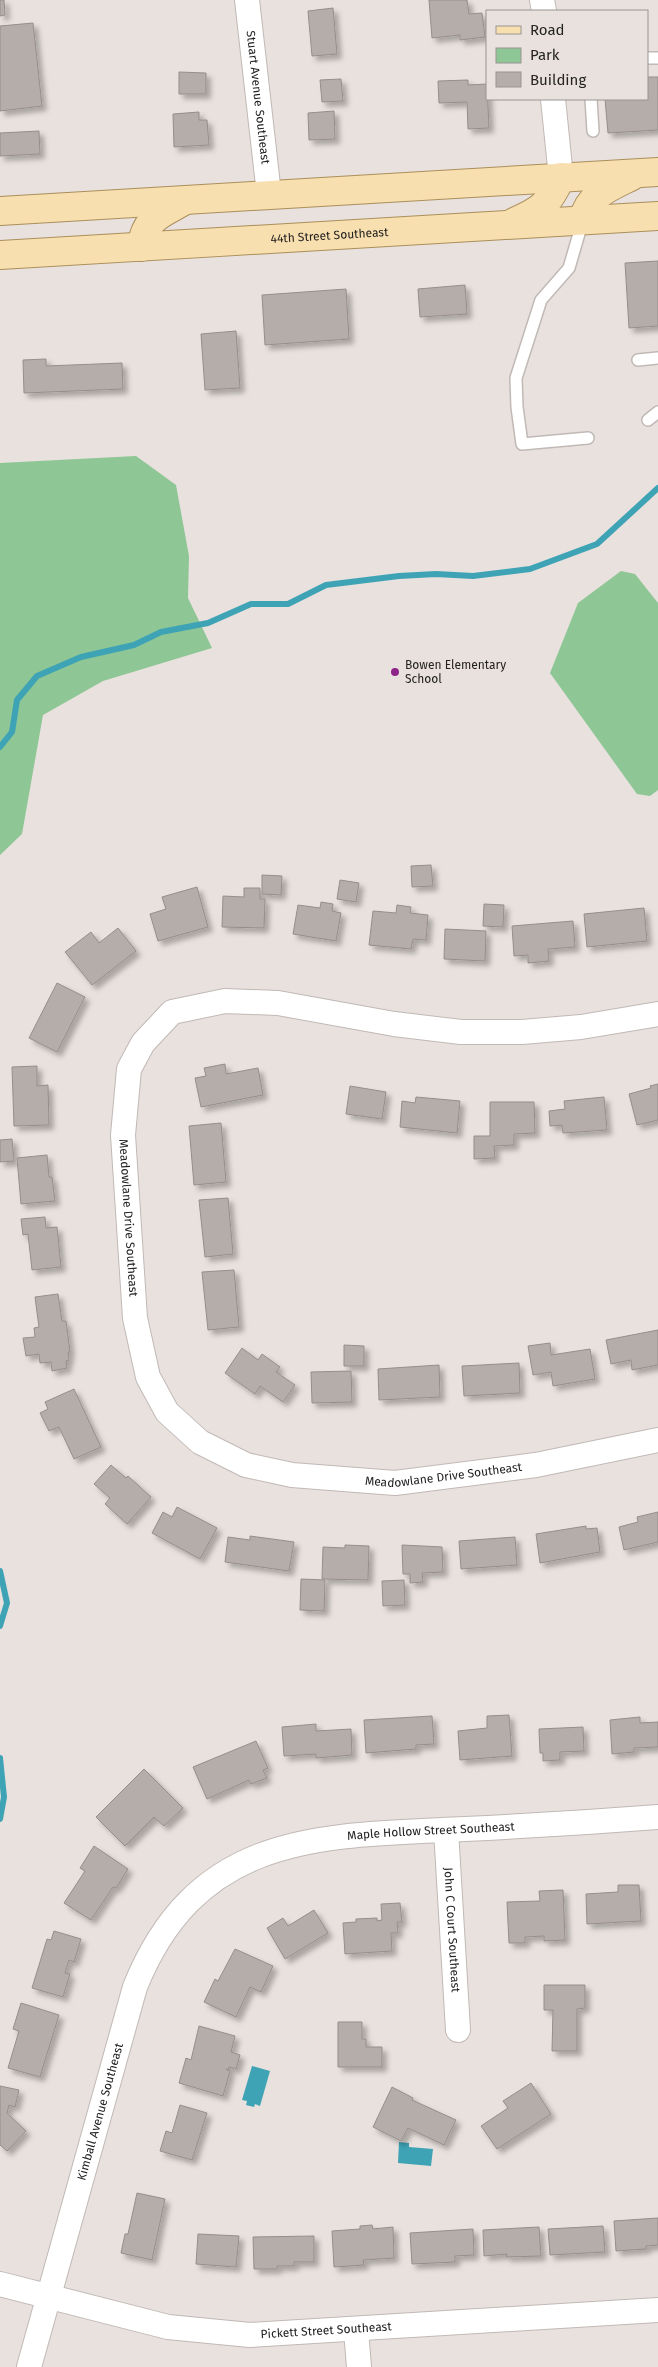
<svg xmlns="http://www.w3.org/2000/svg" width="658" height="2367" viewBox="0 0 658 2367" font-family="'Fira Sans',sans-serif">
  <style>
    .green { fill: #8ec695 }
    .water { fill: #3ea3b5 }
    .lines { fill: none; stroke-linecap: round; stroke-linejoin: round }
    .stream { stroke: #3ea3b5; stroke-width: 6 }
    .building { fill: #b4adaa; stroke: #958e8b; filter: url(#shadow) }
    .lane-casing { stroke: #c0b9b6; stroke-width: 14 }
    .street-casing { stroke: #c0b9b6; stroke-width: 26 }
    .primary-casing { stroke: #ab8f5b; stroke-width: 30 }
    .lane { stroke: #fff; stroke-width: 11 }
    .street { stroke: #fff; stroke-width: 24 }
    .primary { stroke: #f8dfaf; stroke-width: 28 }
    .poi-dot { fill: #8f2488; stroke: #e8e1dd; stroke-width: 2 }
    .labels { text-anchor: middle; stroke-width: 4; stroke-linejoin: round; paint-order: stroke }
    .street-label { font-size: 12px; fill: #242221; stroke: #e8e1dd }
    .poi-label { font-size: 12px; fill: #242221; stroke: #e8e1dd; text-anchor: start }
  </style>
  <defs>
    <filter id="shadow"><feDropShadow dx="4.5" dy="4.5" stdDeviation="2.5" flood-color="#0004"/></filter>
  </defs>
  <rect width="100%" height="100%" fill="#e8e1dd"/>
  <path class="green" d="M136 456 176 485 189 556 188 598 212 648 103 681 43 715 22 834 0 855V463Z
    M621 571 635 574 658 603V790L650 796 637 794 550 673 578 603Z"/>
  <path class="water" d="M252 2066 270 2071 260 2106 255 2104 254 2107 246 2105 247 2101 242 2100Z
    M399 2142 409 2143V2147L433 2149 431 2166 398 2163Z"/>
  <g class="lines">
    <path class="stream" d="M0 747 12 732 17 700 37 676 81 657 134 645 161 632 208 623 251 604H288L326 585 399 576 436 574 473 576 530 569 597 544 658 488
      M0 1571 7 1603 0 1626
      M0 1758 4 1797 0 1819"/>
  </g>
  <path class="building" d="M0 0H4L5 15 0 16Z
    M429 0H467L469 14 482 13 485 37 460 40V35L432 38Z
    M333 8 337 54 312 56 308 11Z
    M33 23 42 106 0 111V26Z
    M179 72 206 73V94H179Z
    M647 77H658V130L608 133 605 99H647Z
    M341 79 343 101 322 102 320 80Z
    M468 80V85L487 84 489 128 468 129 467 102 439 103 438 81Z
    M334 111 335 139 309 140 308 113Z
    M199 112V120H207L209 145 174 147 173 114Z
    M39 131 40 154 0 156V133Z
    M658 261V326L629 328 625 263Z
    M465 285 467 314 420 317 418 289Z
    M346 289 349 339 265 345 262 295Z
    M236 331 240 388 205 390 201 334Z
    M46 359V366L122 363 123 389 24 393 23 360Z
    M431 865 433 886 412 887 411 866Z
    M262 875 282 876 281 895 262 894Z
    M340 880 359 883 356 902 337 899Z
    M197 887 208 927 158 941 150 914 166 909 162 897Z
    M244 888H260V899H265L264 928 222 927 223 896 244 897Z
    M321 902 333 904 332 911 341 913 336 941 293 934 298 905 320 908Z
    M484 904 504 905 503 927 483 926Z
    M397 905 411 907 410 913 428 915 426 940 413 939 411 949 369 945 373 911 396 913Z
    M644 908 647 941 587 947 584 914Z
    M573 921 575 947 548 949 549 961 528 963V955L514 956 512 926Z
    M118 928 136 951 92 985 65 952 91 932 99 943Z
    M445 929 486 931 485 961 444 959Z
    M57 983 85 997 57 1052 29 1038Z
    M225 1064 226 1074 258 1068 263 1095 201 1107 195 1078 206 1076 204 1068Z
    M37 1066V1086L48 1085 49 1125 14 1126 12 1067Z
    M658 1084V1120L637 1125 629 1094 651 1088 650 1086Z
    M350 1086 386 1092 382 1119 346 1114Z
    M416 1097 460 1101 457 1133 400 1127 402 1101 415 1103Z
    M604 1097 607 1130 563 1133 562 1125 550 1126 549 1111 565 1109 564 1101Z
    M490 1102H534L535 1133 514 1134V1145L494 1146 495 1158 474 1159V1136H490Z
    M221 1123 226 1182 194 1185 189 1126Z
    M12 1139 14 1161 0 1162V1140Z
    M47 1155 49 1177H52L55 1201 21 1204 17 1158Z
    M228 1198 233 1254 205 1257 199 1200Z
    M45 1217 46 1228 57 1227 61 1267 32 1270 28 1234 23 1235 21 1219Z
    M234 1270 239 1327 208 1330 202 1272Z
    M58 1294 62 1321H66L70 1352H68L69 1360 66 1361 67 1368 52 1371 51 1362 40 1363 39 1354 26 1356 23 1338 35 1337 34 1328 39 1327 35 1297Z
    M658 1330V1365L632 1370 631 1360 611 1364 606 1340Z
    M550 1343 551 1355 590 1349 595 1379 553 1386 551 1372 533 1375 528 1346Z
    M344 1345 364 1346V1366H344Z
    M242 1348 258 1360 262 1354 280 1367 276 1372 295 1385 283 1402 260 1386 255 1394 225 1373Z
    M519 1363 520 1393 464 1396 462 1366Z
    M439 1365 440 1397 379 1400 378 1369Z
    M351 1371 352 1402 312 1403 311 1372Z
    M74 1389 101 1447 74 1459 59 1427 49 1431 40 1413 48 1409 45 1402Z
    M111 1465 126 1478 128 1476 151 1497 127 1524 105 1504 110 1498 94 1484Z
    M177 1507 217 1528 200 1559 152 1533 163 1512 172 1517Z
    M658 1512V1542L624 1550 619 1527 638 1522 637 1517Z
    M586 1526V1529L597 1528 600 1552 540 1563 536 1534Z
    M250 1536 294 1542 289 1571 225 1562 228 1537 250 1540Z
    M515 1537 517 1565 461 1569 459 1541Z
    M345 1545 369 1546 368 1580 322 1579 323 1547 345 1548Z
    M402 1545 442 1547 443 1572 422 1573 423 1582 410 1583V1574H403Z
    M301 1579 325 1580 324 1611 300 1610Z
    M404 1580 405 1605 383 1606 382 1581Z
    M509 1715 512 1756 460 1760 458 1731 487 1728V1716Z
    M432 1716 434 1744 416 1745V1749L366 1753 364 1720Z
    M640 1717V1723L658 1722V1747L634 1748V1752L612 1754 610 1720Z
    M316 1724V1731L351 1729 352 1755 316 1758V1754L284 1756 282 1727Z
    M583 1727 584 1751 560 1752V1760L543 1761V1753H540L539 1729Z
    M256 1741 268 1768 263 1770 267 1778 251 1784 249 1780 207 1799 193 1767Z
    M144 1769 183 1808 164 1826 154 1817 125 1846 96 1817Z
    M94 1846 128 1869 116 1888 113 1887 91 1920 64 1903 85 1871 80 1868Z
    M618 1885H639L641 1921 587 1924 586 1894 618 1892Z
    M563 1890 565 1940 544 1941V1936L525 1937V1943H509L507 1902 540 1901 539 1891Z
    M400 1903 402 1922H397L398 1933H391L392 1951 345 1954 343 1923 356 1922V1919L377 1918V1921L382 1920 381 1904Z
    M314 1910 328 1933 285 1959 267 1928 283 1918 288 1926Z
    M54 1931 81 1939 74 1962 69 1960 65 1973 70 1974 63 1997 32 1988 47 1939 51 1940Z
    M235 1949 273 1966 261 1992 250 1987 236 2017 204 2002 215 1979 218 1981Z
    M544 1985H585V2008L577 2009V2051H552L553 2010H544Z
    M21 2003 59 2015 40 2077 8 2068 19 2031 13 2029Z
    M338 2022H362V2039H366V2047H382V2067H338Z
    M199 2026 235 2036 231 2052 240 2055 236 2069 229 2067 228 2070 226 2069 230 2071 223 2096 179 2083 186 2058 191 2060Z
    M531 2083 551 2114 497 2149 481 2126 508 2108 503 2101Z
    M0 2086 19 2090 15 2107 9 2105 7 2113 26 2131 7 2151 0 2145Z
    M392 2087 413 2098 412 2100 456 2120 444 2145 408 2128 401 2141 373 2127Z
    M180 2105 207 2113 192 2160 160 2151 166 2131 172 2133Z
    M137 2193 165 2199 152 2260 121 2253 125 2234H128Z
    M658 2218V2245L646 2246V2249L616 2251 614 2221Z
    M372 2225 373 2229 393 2227 394 2258 363 2260 364 2265 334 2267 332 2231 360 2229V2226Z
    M603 2226 605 2252 550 2255 548 2229Z
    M539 2227 541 2256 506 2257 507 2254 484 2256 483 2230Z
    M473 2229 474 2255 455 2256V2262L412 2264 410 2233Z
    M198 2234 239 2236 236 2267 196 2264Z
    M314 2236V2262H294V2266H277V2269H254L253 2237Z"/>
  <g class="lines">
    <defs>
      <path id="lane" d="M647 58H658
        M591 99 593 131
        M583 220 569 268 541 300 516 378 517 407 522 444 588 438
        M638 360 658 358
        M648 420 658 412"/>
      <g id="street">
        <path id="s1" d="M247 0 269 194"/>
        <path d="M542 0 544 11"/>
        <path d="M553 99 561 177"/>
        <path id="s2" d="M658 1014 581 1027 522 1032H461L394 1024 278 1003 225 1001 172 1012 143 1043 129 1069 123 1135 135 1318 148 1377 167 1412 200 1442 246 1465 292 1475 395 1483 536 1465 658 1440"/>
        <path id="s3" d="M446 1830 458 2030"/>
        <path id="s4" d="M0 2284 168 2327 250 2335 658 2310"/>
        <path d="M356 2330 359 2367"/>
        <path id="s5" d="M29 2367 135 1987C198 1831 321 1836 465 1829 529 1826 594 1822 658 1817"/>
      </g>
      <g id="primary">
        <path d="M0 211 658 172"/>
        <path d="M583 220C589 194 610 187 632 176"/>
        <path d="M514 222C542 210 548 205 561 177"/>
        <path d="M141 247C146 217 160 215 184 201"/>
        <path id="s6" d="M0 255 658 216"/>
      </g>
    </defs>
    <use href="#lane" class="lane-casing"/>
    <use href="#street" class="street-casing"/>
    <use href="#primary" class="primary-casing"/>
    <use href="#lane" class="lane"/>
    <use href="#street" class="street"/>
    <use href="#primary" class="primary"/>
  </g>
  <circle class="poi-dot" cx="395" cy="672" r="5"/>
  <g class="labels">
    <g class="street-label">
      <text dy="4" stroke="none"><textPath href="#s1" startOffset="98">Stuart Avenue Southeast</textPath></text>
      <text dy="4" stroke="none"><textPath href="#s6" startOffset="330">44th Street Southeast</textPath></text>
      <text dy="4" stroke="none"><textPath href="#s2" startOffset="712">Meadowlane Drive Southeast</textPath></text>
      <text dy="4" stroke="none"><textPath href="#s2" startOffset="1208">Meadowlane Drive Southeast</textPath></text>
      <text dy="4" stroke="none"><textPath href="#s5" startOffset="755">Maple Hollow Street Southeast</textPath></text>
      <text dy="4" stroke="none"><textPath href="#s3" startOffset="100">John C Court Southeast</textPath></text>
      <text dy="4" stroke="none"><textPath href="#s5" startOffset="265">Kimball Avenue Southeast</textPath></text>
      <text dy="4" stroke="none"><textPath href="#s4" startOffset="332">Pickett Street Southeast</textPath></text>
    </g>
    <g class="poi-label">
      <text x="405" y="669">Bowen Elementary<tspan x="405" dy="14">School</tspan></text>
    </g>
  </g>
  <rect x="486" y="10" width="162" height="90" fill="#e8e1dd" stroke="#9a9592"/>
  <rect x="496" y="26" width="25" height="8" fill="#f8dfaf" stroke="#9a9592"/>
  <text x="530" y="35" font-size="15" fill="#242221">Road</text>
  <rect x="496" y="48" width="25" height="15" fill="#8ec695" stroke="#9a9592"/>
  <text x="530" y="60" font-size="15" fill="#242221">Park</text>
  <rect x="496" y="72" width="25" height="15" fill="#b4adaa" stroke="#9a9592"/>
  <text x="530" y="85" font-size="15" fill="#242221">Building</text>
</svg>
